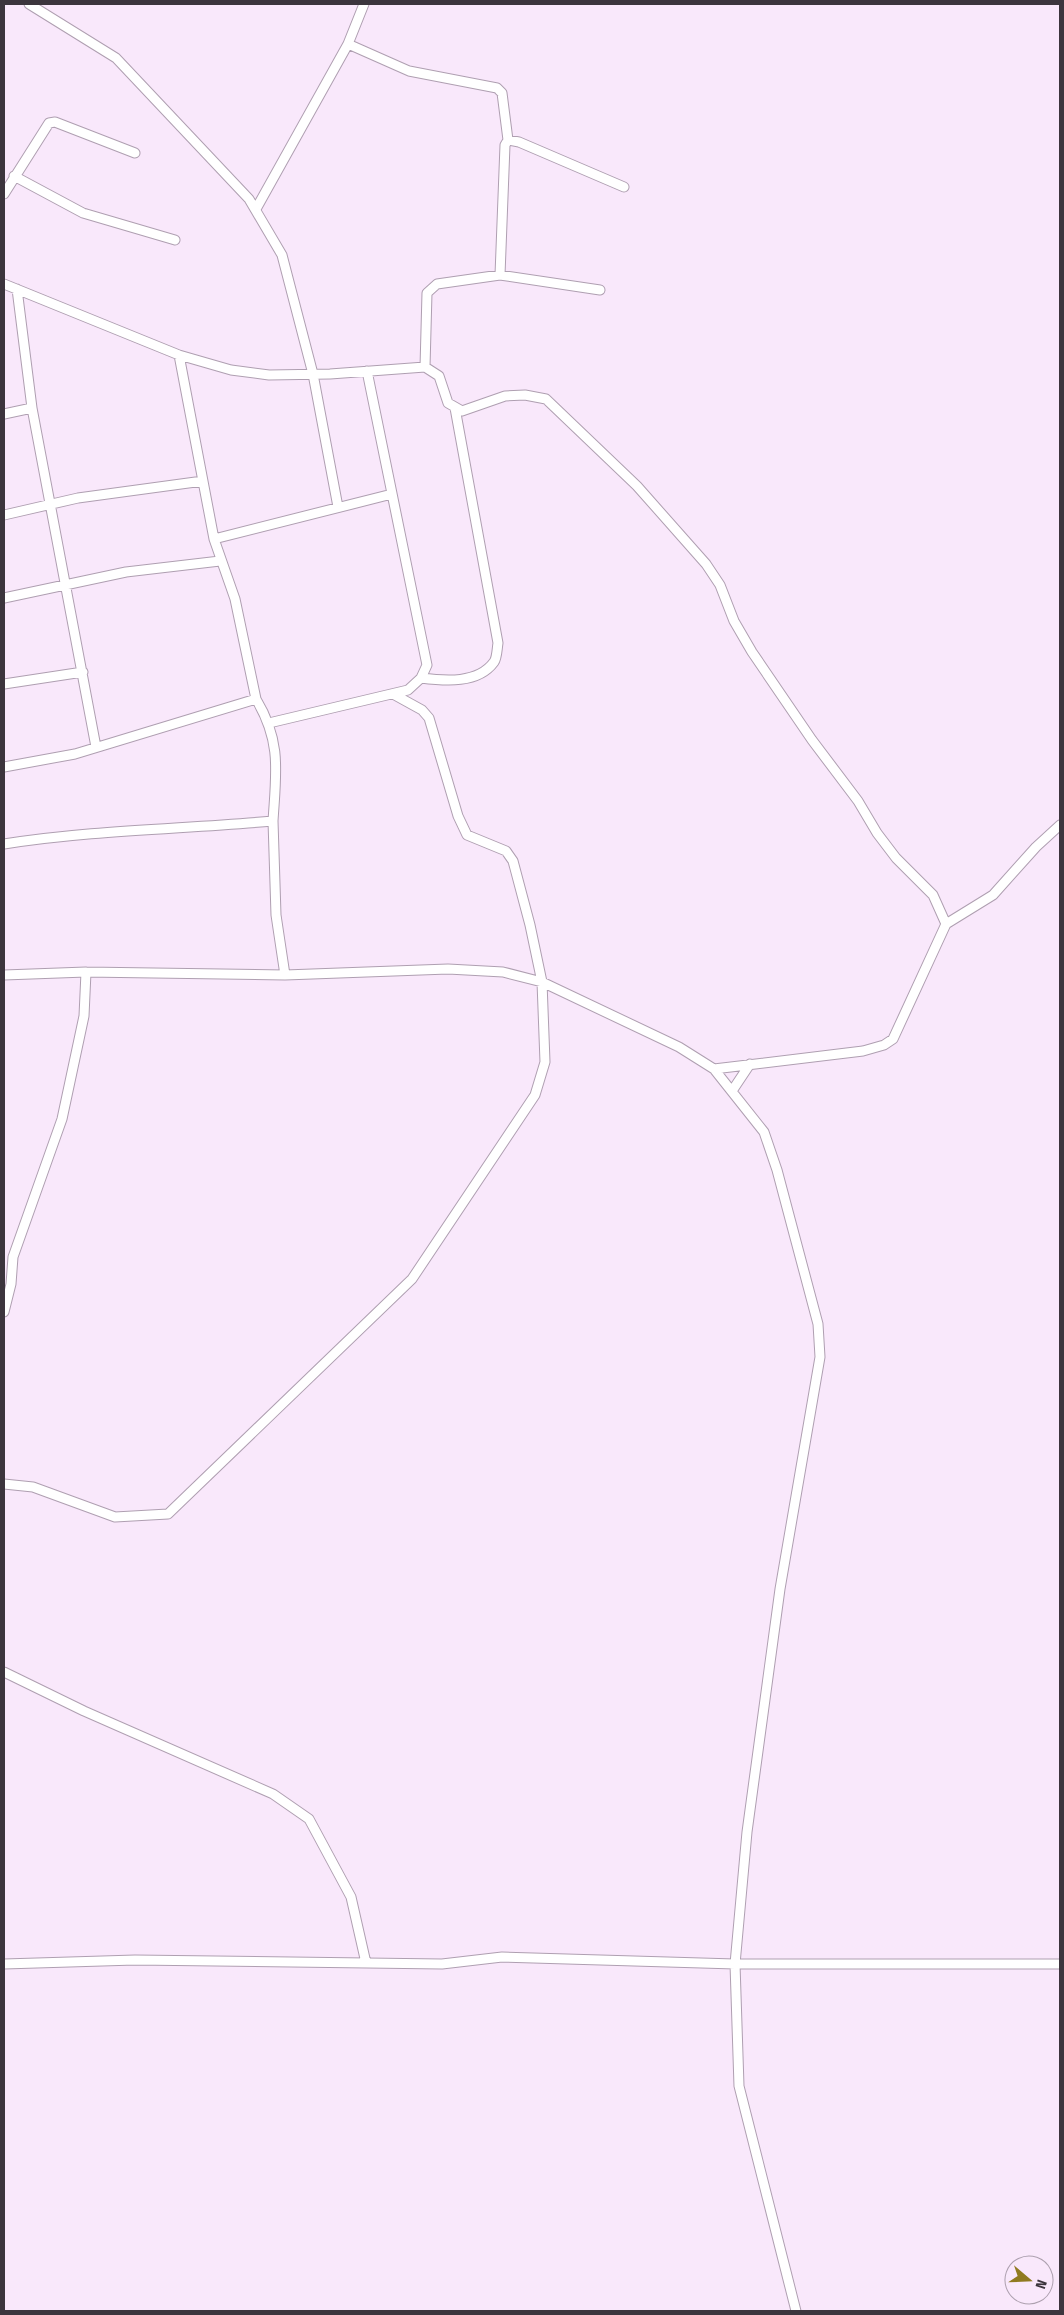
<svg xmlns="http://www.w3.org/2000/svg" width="1064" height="2315" viewBox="0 0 1064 2315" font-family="'Fira Sans Condensed',sans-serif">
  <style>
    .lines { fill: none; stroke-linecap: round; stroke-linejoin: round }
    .street-casing { stroke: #af9fb1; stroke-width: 11 }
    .street { stroke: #fff; stroke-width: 9 }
  </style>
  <rect width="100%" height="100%" fill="#f9e8fb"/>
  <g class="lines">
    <defs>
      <path id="street" d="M29 4 116 58 249 199 282 255 313 374 338 507
        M348 44 409 71 497 88 502 93 508 140
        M14 176 83 213 175 240
        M4 194 49 123 55 122 135 153
        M256 209 348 44 364 4
        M500 275 505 145 508 140 519 142 624 187
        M4 284 179 355 231 370 269 375 330 374 425 367 439 376 448 403 462 411 505 396 525 395 546 399 637 486 706 564 720 585 734 621 752 652 812 740 858 801 877 833 896 858 933 895 946 924
        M17 289 32 408 96 747
        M179 355 214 539 235 599 256 699
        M425 367 427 293 437 284 500 275 600 290
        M4 414 32 408
        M4 515 78 498 203 481
        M214 539 392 494
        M4 598 126 572 220 561
        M421 678C445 681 478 684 494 662 497 658 497 649 498 643L455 408
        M4 684 83 672
        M269 723 408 690 421 678 427 665 367 371
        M4 767 75 754 256 699C282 742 276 773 273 821
        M4 844C93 830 183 829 273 821L276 915 285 975
        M4 975 86 972 285 975 448 969 503 972 542 982 679 1047 714 1069 863 1051 884 1045 893 1039 946 924 993 895 1036 847 1060 825
        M714 1069 764 1132 777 1170 818 1324 820 1357 780 1589 747 1832 735 1964 739 2086 796 2311
        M732 1091 750 1064
        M4 1312 11 1284 13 1257 62 1119 84 1016 86 972
        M4 1484 33 1487 115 1517 168 1514 412 1279 535 1095 545 1062 542 982 530 925 513 861 506 851 467 835 458 816 429 718 422 710 393 694
        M4 1672 84 1711 273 1794 309 1819 351 1897 366 1963
        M4 1964 135 1960 442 1964 502 1957 735 1964H1060"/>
    </defs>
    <use href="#street" class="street-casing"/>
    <use href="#street" class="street"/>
  </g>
  <rect width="1064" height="2315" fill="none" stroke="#3c353d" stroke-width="10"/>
  <g transform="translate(1029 2280) rotate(109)"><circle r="24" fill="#f9e8fb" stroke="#ada0af"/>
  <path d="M0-4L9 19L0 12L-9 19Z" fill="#907a20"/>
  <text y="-8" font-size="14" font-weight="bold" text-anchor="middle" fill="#3c353d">N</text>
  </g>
</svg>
